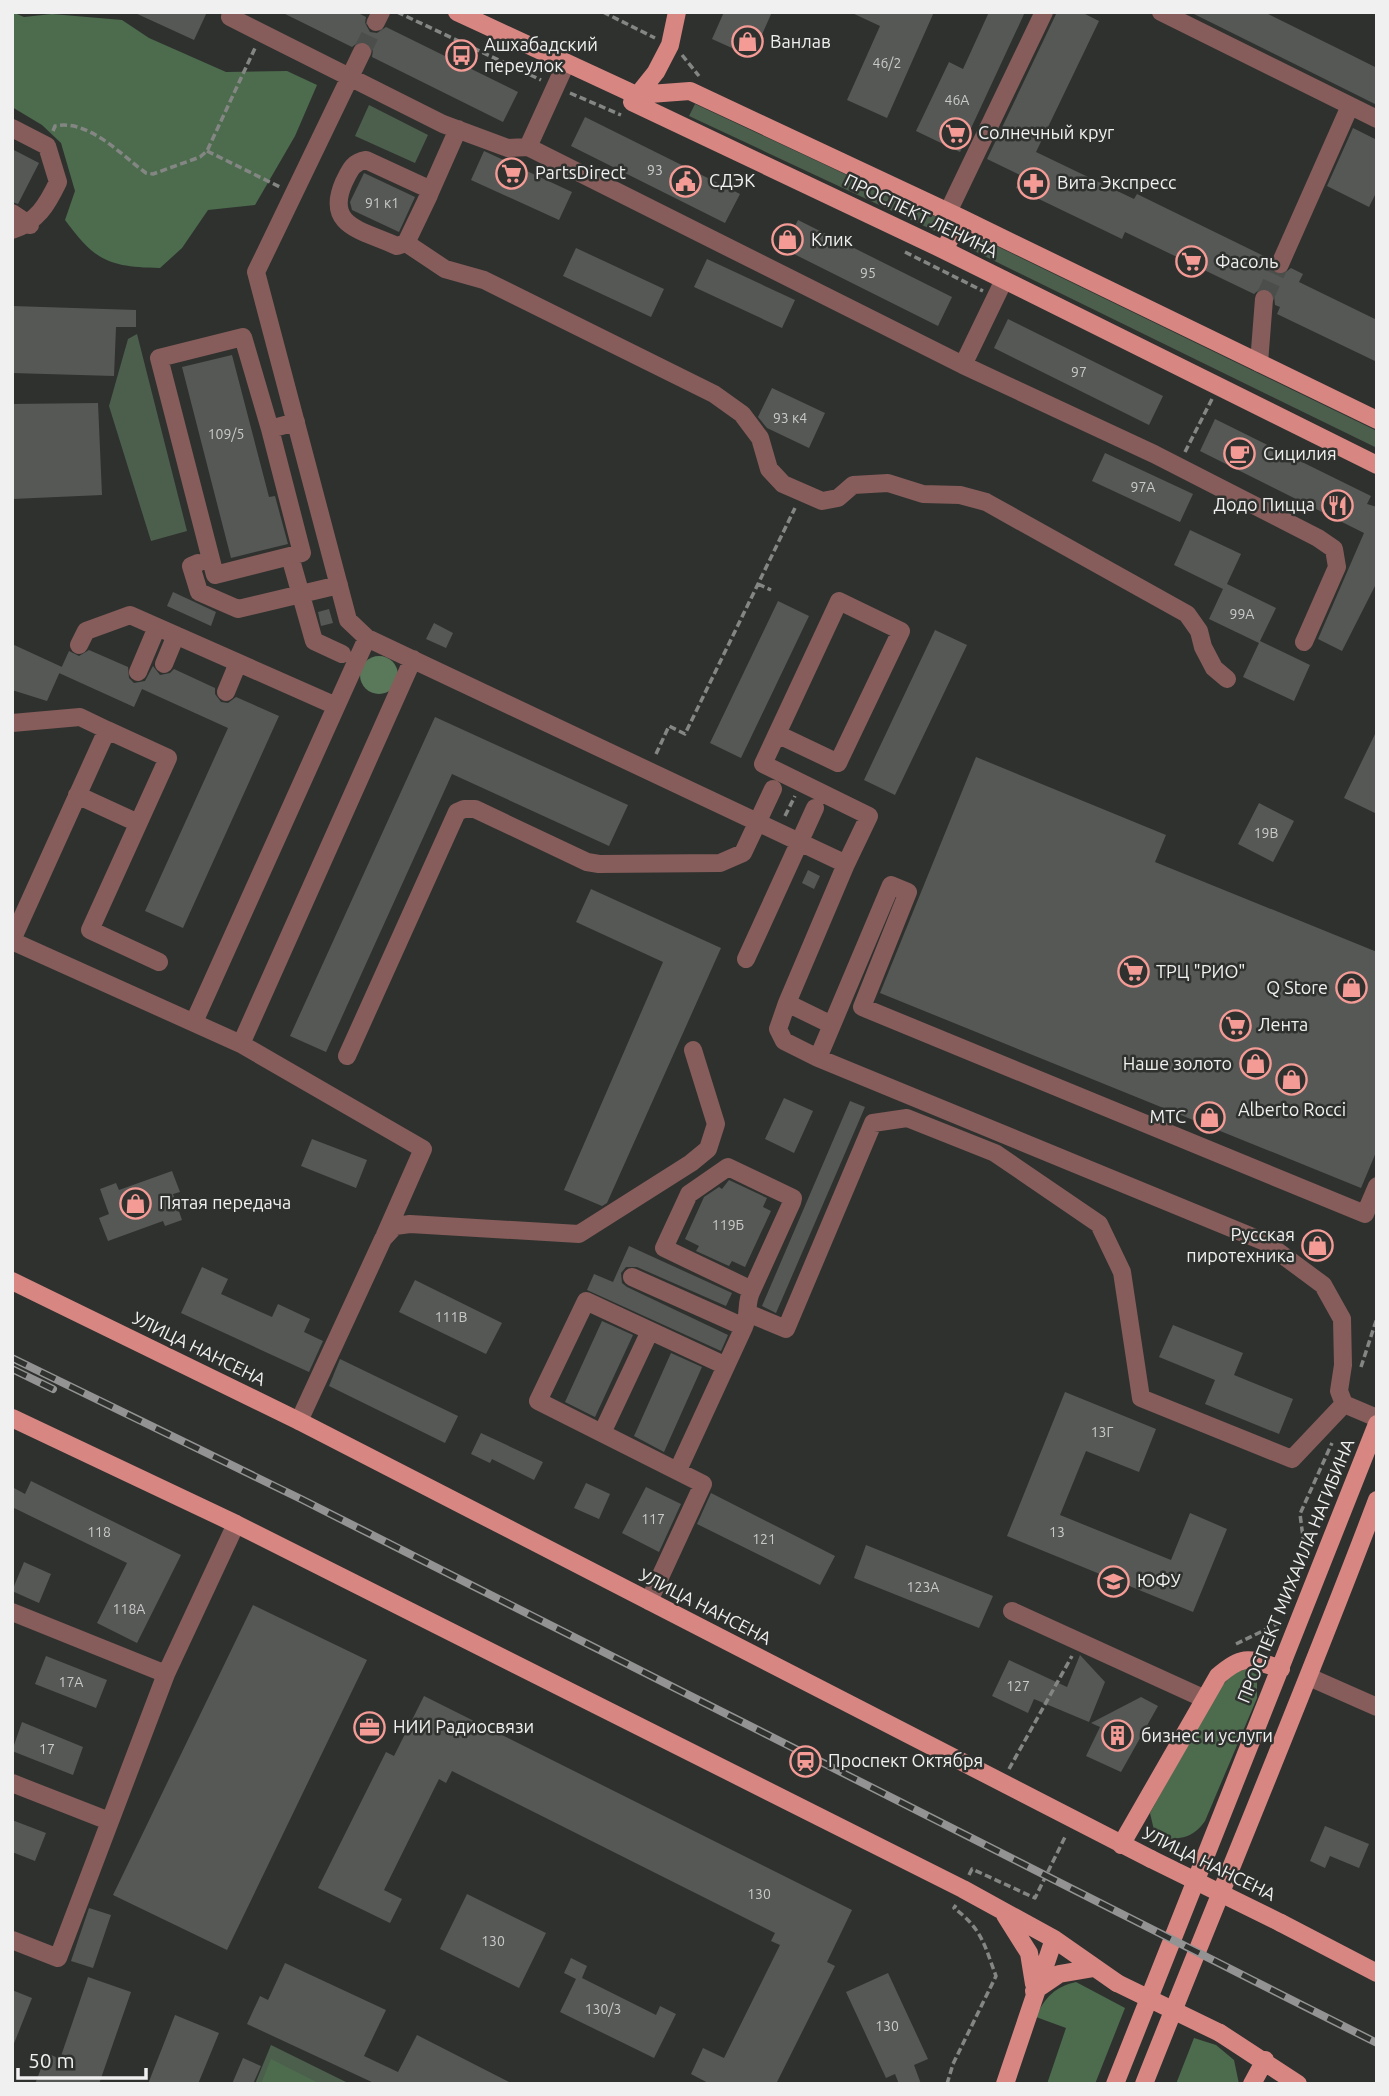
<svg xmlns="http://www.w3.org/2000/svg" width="1389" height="2096" viewBox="0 0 1389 2096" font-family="Ubuntu,sans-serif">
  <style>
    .green { fill: #4c5f4c }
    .forest { fill: #4c6c4d }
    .water { fill: #5a795a }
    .building { fill: #565856 }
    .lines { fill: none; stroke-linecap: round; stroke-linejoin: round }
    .minor-tunnel { stroke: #4c4e4c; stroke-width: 18; stroke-dasharray: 18 9; stroke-linecap: butt }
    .path { stroke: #848684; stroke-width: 3.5; stroke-dasharray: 7 3.5; stroke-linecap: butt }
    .minor { stroke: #865d5a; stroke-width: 18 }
    .major { stroke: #d88682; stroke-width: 18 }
    .rail-casing { stroke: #929392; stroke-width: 8 }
    .rail { stroke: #2f312f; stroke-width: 5; stroke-dasharray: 16; stroke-linecap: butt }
    .major-bridge { stroke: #d88682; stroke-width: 18 }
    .labels { text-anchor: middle; stroke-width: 5; stroke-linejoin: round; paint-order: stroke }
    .number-label { font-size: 14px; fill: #c9cac9 }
    .poi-label { font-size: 18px; fill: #eff0ef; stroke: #2f312f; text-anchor: start }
    .street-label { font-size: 18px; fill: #eff0ef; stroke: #2f312f }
  </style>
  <rect width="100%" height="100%" fill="#2f312f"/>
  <path class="green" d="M695 104 943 220 937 232 689 116Z
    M369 105 428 135 415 163 355 136Z
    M976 236 1377 431V448L970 249Z
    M137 334 187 531 151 541 109 406 128 339Z
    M271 2045 350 2084H255Z"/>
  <path class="forest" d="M12 12 24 17 52 14 122 20 149 38 226 72 287 71 317 85 295 136 255 205 208 210 182 248 160 268C109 267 95 261 65 220L75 191 61 143 42 125 12 107Z
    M1246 1669 1257 1675V1698L1205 1821C1193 1838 1181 1839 1161 1839L1154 1830 1150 1813 1218 1690 1234 1673Z
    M1076 1982 1125 2008 1095 2084H1047L1066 2028 1036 2017C1045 1997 1055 1987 1076 1982Z
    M1194 2038 1216 2045 1234 2060 1239 2084H1176Z
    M271 2059 320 2084H261Z"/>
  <path class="water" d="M360 675a19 19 0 1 1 38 0a19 19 0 1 1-38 0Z"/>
  <path class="building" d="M133 12H207L194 40Z
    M281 12H356L366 17 365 23 370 32 377 33 386 27 518 92 503 122 372 57 373 50 368 42 360 41 352 47Z
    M724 12H772L752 57 712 39Z
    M850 12H934L887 118 847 100 880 26Z
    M989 12H1025L960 152 916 131 949 62 963 69Z
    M1057 12H1081L1099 21 1036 152 1134 199 1137 194 1270 259 1269 266 1275 274 1282 275 1291 268 1303 274 1299 282 1377 320V362L1277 314 1280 307 1275 305 1274 295 1270 289H1260L1254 294 1125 232 1122 239 1016 188 1022 176 987 159Z
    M1190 12H1264L1341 50 1377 68V105Z
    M585 117 740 194 725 223 571 146Z
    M1353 128 1377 140V191L1369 207 1327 186Z
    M12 149 39 163 18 204 12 202Z
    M484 151 572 192 559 220 471 180Z
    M364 173 415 197 399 232 352 210 350 202Z
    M798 220 952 297 938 326 784 249Z
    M576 248 664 289 651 317 563 276Z
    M707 259 795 300 782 328 694 287Z
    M12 306 136 310V327H116L114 376 12 373Z
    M1008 319 1163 396 1149 425 994 348Z
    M232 355 269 497 275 496 288 544 231 558 182 367Z
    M772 388 825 413 809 448 767 428 758 417Z
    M98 403 102 495 12 499V404Z
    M1215 419 1371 496 1367 504 1377 507V582L1342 651 1318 639 1364 533 1200 451Z
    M1105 453 1193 494 1180 522 1092 481Z
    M1190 530 1241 554 1227 584 1276 608 1260 641 1310 665 1294 701 1243 677 1259 643 1209 619 1223 589 1174 565Z
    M173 592 216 612 211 626 167 606Z
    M778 601 809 616 741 758 710 743Z
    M329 609 333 623 321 626 318 612Z
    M434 623 453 633 446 648 426 639Z
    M935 630 967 645 895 795 864 780Z
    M12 644 62 667 47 701 12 690Z
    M89 650 128 667 129 678 134 683 145 681 153 666 160 675 170 673 174 669 215 688V694L221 702 228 703 236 697 279 716 183 928 145 911 228 728 142 689 134 707 59 673 69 651 79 656Z
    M435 717 628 805 609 846 452 774 326 1052 290 1036Z
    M1377 730V814L1344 798Z
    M976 757 1166 835 1155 862 1377 952V1150L1361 1188 880 993Z
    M1259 803 1294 821 1273 862 1238 844Z
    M808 870 820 876 814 889 802 883Z
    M591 889 721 948 607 1203 602 1206 564 1190 663 962 576 922Z
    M784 1098 813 1111 794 1153 765 1139Z
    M850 1101 865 1107 776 1313 762 1306Z
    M312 1139 367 1160 356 1188 301 1166Z
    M172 1171 180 1192 173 1194 182 1220 165 1226 163 1221 108 1241 99 1218 109 1214 100 1189 116 1183 119 1190Z
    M729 1180 767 1198 763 1207 771 1211 745 1267 732 1261 729 1266 696 1251 699 1246 685 1239 704 1197 719 1187 722 1189Z
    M1312 1235 1329 1242 1323 1256 1307 1248Z
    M629 1246 732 1293 726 1306 637 1267H626L621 1273 622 1283 627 1287 728 1335 721 1351 587 1290 594 1274 613 1282Z
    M202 1267 228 1279 221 1294 272 1317 278 1304 310 1319 304 1332 323 1341 309 1372 181 1313Z
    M415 1280 502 1323 486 1354 399 1312Z
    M602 1321 633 1335 595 1417 565 1402Z
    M1173 1325 1243 1353 1234 1375 1293 1399 1279 1434 1205 1404 1215 1380 1159 1357Z
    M671 1353 702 1367 664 1452 634 1436Z
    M340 1359 458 1416 445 1443 329 1386Z
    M1065 1392 1156 1429 1139 1472 1086 1451 1060 1515 1171 1560 1190 1513 1227 1529 1193 1612 1007 1536Z
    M481 1433 543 1462 534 1480 492 1459 490 1463 471 1454Z
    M31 1481 181 1555 137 1643 97 1623 127 1563 12 1507V1487L25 1494Z
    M586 1483 610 1494 599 1519 574 1508Z
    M646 1487 681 1504 659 1552 622 1533Z
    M711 1493 835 1556 820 1585 697 1524Z
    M866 1545 993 1596 979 1628 854 1578Z
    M24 1562 51 1574 39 1603 12 1591Z
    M253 1605 367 1660 227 1950 113 1895Z
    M1080 1655 1105 1682 1089 1722 1034 1699 1028 1713 992 1696 1009 1660 1067 1687Z
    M46 1656 107 1680 96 1708 35 1684Z
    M424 1696 852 1910 827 1962 835 1966 776 2084H710L691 2074 703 2048 724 2058 780 1945 771 1941 775 1933 452 1771 446 1783 439 1779 384 1890 402 1899 390 1923 318 1888 386 1752 394 1756Z
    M1141 1697 1158 1706 1121 1772 1086 1756 1100 1727 1091 1723Z
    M22 1722 83 1747 73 1775 12 1751Z
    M12 1820 46 1833 35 1861 12 1852Z
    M1325 1826 1369 1844 1359 1868 1330 1856 1325 1868 1310 1861Z
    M467 1894 546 1933 519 1988 440 1949Z
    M89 1908 111 1915 93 1968 71 1961Z
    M571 1958 587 1966 582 1978 656 2015 660 2006 676 2014 654 2058 560 2012 576 1979 564 1973Z
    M285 1963 386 2010 364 2056 398 2072 417 2035 513 2084H376L247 2024 260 1996 268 2000Z
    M888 1973 928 2059 914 2065 921 2084H899L895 2074 886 2078 846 1992Z
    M88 1977 131 1992 99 2084H35L47 2053 60 2059Z
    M12 1990 32 1998 13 2046 12 2045Z
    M175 2015 219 2033 198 2084H148Z
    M243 2058 261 2066 253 2084H232Z"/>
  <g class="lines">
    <path class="minor-tunnel" d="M362 52 376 22
      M1264 299 1280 264"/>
    <path class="path" d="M397 12 541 80
      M603 12 655 38
      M682 55 699 76
      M570 93 621 115
      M53 131 55 126C89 119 121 155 146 173L153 174 200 157 207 151 256 46
      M207 151 280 187
      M905 252 983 291
      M1185 452 1212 399
      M758 584 771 590
      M656 754 669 726 685 734 795 508
      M785 816 795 796
      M1361 1367 1377 1318
      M1301 1564 1305 1553 1300 1514 1332 1443
      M1236 1644 1279 1623
      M1009 1769 1072 1656
      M969 1875 972 1869 1035 1898 1066 1835
      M947 2084 953 2064 996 1976C984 1944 982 1929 954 1908L956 1905"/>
    <path class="minor" d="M1161 12 1377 119
      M230 17 443 124 508 148 528 147 563 70
      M376 22 381 12
      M362 52 256 272 348 620 367 638 846 864 787 1003 832 1025
      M12 128 47 146 58 182C47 205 37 222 12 230
      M528 147 963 365 1154 454 1318 538 1334 549 1337 567 1304 642
      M431 190 366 160C353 162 350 170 344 182 324 227 363 230 397 246L406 243 429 195 431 190 458 129
      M948 212 1044 12
      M12 213 30 225
      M406 243 445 269 484 280 714 394 742 414 760 438 769 469 783 484 822 501 838 498 853 485 888 483 923 494 960 495 986 502 1187 614 1199 631 1203 647 1214 668 1227 679
      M1280 264 1350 106
      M1259 363 1264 299
      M963 365 1004 280
      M270 429 302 553 215 575 159 358 243 337 270 429 296 422
      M291 560 314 641 342 654
      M198 563 191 566 199 592 238 609 339 585
      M79 645 86 631 130 615 336 706
      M164 664 176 635
      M138 672 157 627
      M226 692 238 663
      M12 723 80 717 107 730 12 940
      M107 730 168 758 90 930 159 962
      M777 734 838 763 901 631 839 601 763 764 869 816 846 864
      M77 795 138 823
      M12 941 241 1044 423 1149 385 1235
      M746 959 815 808
      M787 1003 778 1029 784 1041 818 1058
      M194 1022 367 638
      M241 1044 413 659
      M347 1056 457 812 464 809H475L587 862 599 864 720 863 743 853 773 789
      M1377 1186 1365 1214 862 1007 908 892 891 885 818 1058 1265 1242 1323 1285 1342 1319 1343 1365 1339 1391 1344 1404 1377 1418
      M632 1277 744 1327C750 1313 745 1303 752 1290L792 1202 793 1198 728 1167 689 1194 664 1248 752 1290
      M750 1314 786 1329 873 1123 907 1118 995 1153 1099 1224 1122 1272 1141 1398 1292 1459 1344 1404
      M726 1366 744 1327
      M299 1421 383 1239 395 1226 410 1224 579 1234 691 1163 708 1149 716 1124 693 1050
      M602 1433 650 1331
      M649 1601 703 1484 538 1401 586 1301 726 1366 678 1470
      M1012 1611 1205 1699
      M12 1612 166 1674
      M1309 1677 1377 1707
      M12 1783 109 1821
      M12 1940 58 1958 166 1674 236 1524"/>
    <path class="major" d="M457 12 636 95 690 91 961 218 1377 420
      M677 12 670 45 656 72 632 102 944 250 1377 465
      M944 250 961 218
      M12 1281 299 1421 1151 1859
      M12 1418 236 1524 963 1889 1054 1939 1117 1983
      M1121 1845 1218 1676C1244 1653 1250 1659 1281 1669
      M1005 1915 1029 1953 1034 1984
      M1281 1923 1377 1973
      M1034 1991 1059 1974 1094 1968
      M1220 2033 1298 2084
      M1005 2084 1054 1939
      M1115 2084 1377 1424
      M1144 2084C1221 1889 1303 1696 1377 1500
      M1252 2084 1265 2060"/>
    <defs>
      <path id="rail" d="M12 1358 303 1500 1377 2043
        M12 1369 53 1389"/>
    </defs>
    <use href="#rail" class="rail-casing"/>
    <use href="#rail" class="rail"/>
    <path class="major-bridge" d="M1151 1859 1281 1923
      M1117 1983 1220 2033"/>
  </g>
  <defs>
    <symbol id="shop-ring" viewBox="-11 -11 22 22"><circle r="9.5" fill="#2f312f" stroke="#f59b96" stroke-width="1.5"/><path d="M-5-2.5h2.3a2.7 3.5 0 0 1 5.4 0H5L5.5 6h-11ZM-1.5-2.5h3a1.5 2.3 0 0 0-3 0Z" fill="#f59b96"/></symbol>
    <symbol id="bus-ring" viewBox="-11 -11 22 22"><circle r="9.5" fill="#2f312f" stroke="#f59b96" stroke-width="1.5"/><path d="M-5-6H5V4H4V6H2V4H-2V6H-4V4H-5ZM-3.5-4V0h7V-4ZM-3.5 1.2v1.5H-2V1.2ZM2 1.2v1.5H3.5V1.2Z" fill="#f59b96"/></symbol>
    <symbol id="supermarket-ring" viewBox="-11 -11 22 22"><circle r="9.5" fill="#2f312f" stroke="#f59b96" stroke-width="1.5"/><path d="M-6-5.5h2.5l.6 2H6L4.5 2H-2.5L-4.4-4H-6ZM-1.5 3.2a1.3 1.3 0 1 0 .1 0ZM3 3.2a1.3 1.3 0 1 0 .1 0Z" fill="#f59b96"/></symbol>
    <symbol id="civic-ring" viewBox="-11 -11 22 22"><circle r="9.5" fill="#2f312f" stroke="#f59b96" stroke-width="1.5"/><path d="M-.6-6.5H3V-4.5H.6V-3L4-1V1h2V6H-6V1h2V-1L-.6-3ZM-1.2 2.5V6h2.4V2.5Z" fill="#f59b96"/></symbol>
    <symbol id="pharmacy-ring" viewBox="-11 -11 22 22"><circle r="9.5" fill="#2f312f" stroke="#f59b96" stroke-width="1.5"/><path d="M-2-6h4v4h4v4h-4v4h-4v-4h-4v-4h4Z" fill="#f59b96"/></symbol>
    <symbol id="cafe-ring" viewBox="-11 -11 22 22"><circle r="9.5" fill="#2f312f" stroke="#f59b96" stroke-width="1.5"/><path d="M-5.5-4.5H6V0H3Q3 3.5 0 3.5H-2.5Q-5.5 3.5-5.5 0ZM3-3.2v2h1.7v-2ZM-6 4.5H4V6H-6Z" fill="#f59b96"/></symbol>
    <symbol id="restaurant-ring" viewBox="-11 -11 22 22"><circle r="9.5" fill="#2f312f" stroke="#f59b96" stroke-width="1.5"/><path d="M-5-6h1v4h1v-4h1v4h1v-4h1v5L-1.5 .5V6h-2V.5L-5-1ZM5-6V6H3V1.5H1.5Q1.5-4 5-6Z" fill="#f59b96"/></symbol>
    <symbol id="university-ring" viewBox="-11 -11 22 22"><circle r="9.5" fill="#2f312f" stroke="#f59b96" stroke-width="1.5"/><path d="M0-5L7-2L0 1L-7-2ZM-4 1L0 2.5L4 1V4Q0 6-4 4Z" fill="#f59b96"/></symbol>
    <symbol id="office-ring" viewBox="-11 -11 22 22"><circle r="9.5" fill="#2f312f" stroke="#f59b96" stroke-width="1.5"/><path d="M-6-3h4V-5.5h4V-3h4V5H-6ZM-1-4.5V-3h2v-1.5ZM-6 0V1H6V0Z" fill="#f59b96"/></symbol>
    <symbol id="building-ring" viewBox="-11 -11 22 22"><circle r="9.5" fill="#2f312f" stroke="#f59b96" stroke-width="1.5"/><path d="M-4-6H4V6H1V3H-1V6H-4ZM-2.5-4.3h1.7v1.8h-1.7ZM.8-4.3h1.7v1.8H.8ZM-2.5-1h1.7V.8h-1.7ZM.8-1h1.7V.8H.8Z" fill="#f59b96"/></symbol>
    <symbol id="station-ring" viewBox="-11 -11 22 22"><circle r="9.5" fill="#2f312f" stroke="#f59b96" stroke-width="1.5"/><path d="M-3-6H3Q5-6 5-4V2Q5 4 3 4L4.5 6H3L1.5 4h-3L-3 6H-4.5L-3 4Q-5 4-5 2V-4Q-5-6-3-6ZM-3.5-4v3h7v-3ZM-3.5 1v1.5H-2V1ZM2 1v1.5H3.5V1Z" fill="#f59b96"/></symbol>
  </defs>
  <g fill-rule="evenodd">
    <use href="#shop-ring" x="730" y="24" width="35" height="35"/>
    <use href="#bus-ring" x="444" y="38" width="35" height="35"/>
    <use href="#supermarket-ring" x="938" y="116" width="35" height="35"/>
    <use href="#supermarket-ring" x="494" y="156" width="35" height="35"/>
    <use href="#civic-ring" x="668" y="164" width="35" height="35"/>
    <use href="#pharmacy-ring" x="1016" y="166" width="35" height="35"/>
    <use href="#shop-ring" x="770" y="222" width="35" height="35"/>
    <use href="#supermarket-ring" x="1174" y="244" width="35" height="35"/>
    <use href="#cafe-ring" x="1222" y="436" width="35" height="35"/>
    <use href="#restaurant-ring" x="1320" y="488" width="35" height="35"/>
    <use href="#supermarket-ring" x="1116" y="954" width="35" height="35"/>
    <use href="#shop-ring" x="1334" y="970" width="35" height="35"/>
    <use href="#supermarket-ring" x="1218" y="1008" width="35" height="35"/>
    <use href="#shop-ring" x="1238" y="1046" width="35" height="35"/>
    <use href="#shop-ring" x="1274" y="1062" width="35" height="35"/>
    <use href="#shop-ring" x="1192" y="1100" width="35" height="35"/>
    <use href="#shop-ring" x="118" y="1186" width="35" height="35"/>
    <use href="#shop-ring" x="1300" y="1228" width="35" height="35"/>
    <use href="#university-ring" x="1096" y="1564" width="35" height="35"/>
    <use href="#office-ring" x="352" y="1710" width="35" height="35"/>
    <use href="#building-ring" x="1100" y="1718" width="35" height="35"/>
    <use href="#station-ring" x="788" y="1744" width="35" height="35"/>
  </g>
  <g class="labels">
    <g class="number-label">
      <text x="887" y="68">46/2</text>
      <text x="957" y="105">46А</text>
      <text x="655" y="175">93</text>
      <text x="382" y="208">91 к1</text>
      <text x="868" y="278">95</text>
      <text x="1079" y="377">97</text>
      <text x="790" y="423">93 к4</text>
      <text x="226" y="439">109/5</text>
      <text x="1143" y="492">97А</text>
      <text x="1242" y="619">99А</text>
      <text x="1266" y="838">19В</text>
      <text x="728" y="1230">119Б</text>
      <text x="451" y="1322">111В</text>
      <text x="1102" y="1437">13Г</text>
      <text x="653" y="1524">117</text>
      <text x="99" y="1537">118</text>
      <text x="1057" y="1537">13</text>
      <text x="764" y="1544">121</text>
      <text x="923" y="1592">123А</text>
      <text x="129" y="1614">118А</text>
      <text x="71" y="1687">17А</text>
      <text x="1018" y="1691">127</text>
      <text x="47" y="1754">17</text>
      <text x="759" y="1899">130</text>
      <text x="493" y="1946">130</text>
      <text x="603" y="2014">130/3</text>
      <text x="887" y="2031">130</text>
    </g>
    <g class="poi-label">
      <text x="770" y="48">Ванлав</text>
      <text x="484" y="51">Ашхабадский<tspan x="484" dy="21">переулок</tspan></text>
      <text x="978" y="139">Солнечный круг</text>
      <text x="535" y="179">PartsDirect</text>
      <text x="709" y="187">СДЭК</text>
      <text x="1057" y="189">Вита Экспресс</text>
      <text x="811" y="246">Клик</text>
      <text x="1215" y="268">Фасоль</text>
      <text x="1263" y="460">Сицилия</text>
      <text x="1315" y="511" text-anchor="end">Додо Пицца</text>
      <text x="1156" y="978">ТРЦ "РИО"</text>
      <text x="1328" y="994" text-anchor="end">Q Store</text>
      <text x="1258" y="1031">Лента</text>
      <text x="1232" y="1070" text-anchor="end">Наше золото</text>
      <text x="1292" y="1116" text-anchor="middle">Alberto Rocci</text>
      <text x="1186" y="1123" text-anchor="end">МТС</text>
      <text x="159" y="1209">Пятая передача</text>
      <text x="1295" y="1241" text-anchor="end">Русская<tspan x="1295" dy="21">пиротехника</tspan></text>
      <text x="1137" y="1587">ЮФУ</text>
      <text x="393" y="1733">НИИ Радиосвязи</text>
      <text x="1141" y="1742">бизнес и услуги</text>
      <text x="828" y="1767">Проспект Октября</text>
    </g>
    <g class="street-label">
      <text transform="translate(921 216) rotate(26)" y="6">ПРОСПЕКТ ЛЕНИНА</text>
      <text transform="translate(199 1349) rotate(26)" y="6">УЛИЦА НАНСЕНА</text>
      <text transform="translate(1296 1571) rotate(-68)" y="6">ПРОСПЕКТ МИХАИЛА НАГИБИНА</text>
      <text transform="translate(705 1607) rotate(27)" y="6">УЛИЦА НАНСЕНА</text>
      <text transform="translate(1209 1864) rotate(26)" y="6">УЛИЦА НАНСЕНА</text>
    </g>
  </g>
  <rect width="1389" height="2096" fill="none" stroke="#eff0ef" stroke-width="28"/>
  <path d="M18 2068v10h128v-10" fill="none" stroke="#eff0ef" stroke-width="3.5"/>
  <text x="28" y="2068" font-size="21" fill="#eff0ef" stroke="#2f312f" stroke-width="5" paint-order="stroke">50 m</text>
</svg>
